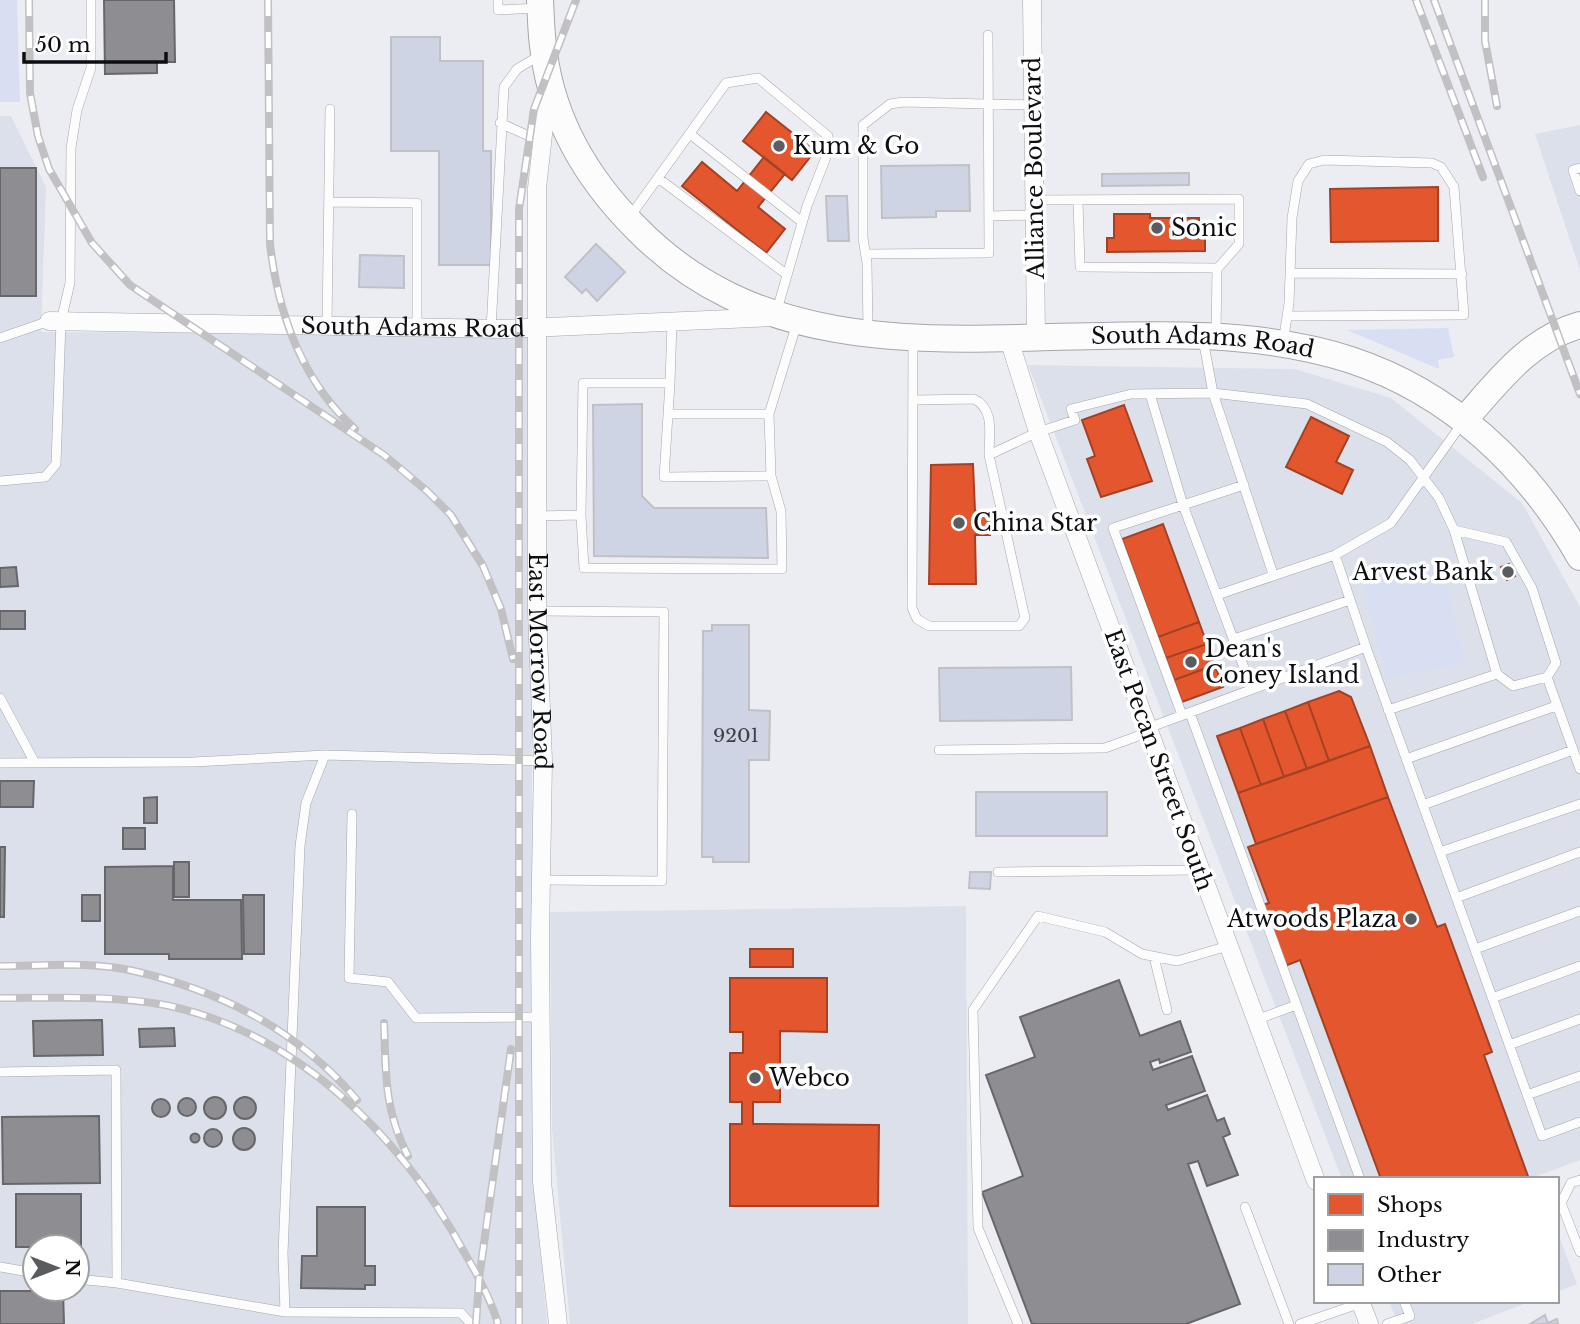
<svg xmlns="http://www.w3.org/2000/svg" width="1580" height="1324" viewBox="0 0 1580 1324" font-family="'Libre Baskerville',serif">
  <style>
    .built { fill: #dce0eb; fill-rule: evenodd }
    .green { fill: #d9dff2 }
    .shops { fill: #e4572e; stroke: #a44125; stroke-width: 2 }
    .industry { fill: #8d8d92; stroke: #67676b; stroke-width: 2 }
    .building { fill: #cfd4e4; stroke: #c1c1c5; stroke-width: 2 }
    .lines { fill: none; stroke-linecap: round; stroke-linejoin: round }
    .lane-casing { stroke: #a5a6aa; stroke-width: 10 }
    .street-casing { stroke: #a5a6aa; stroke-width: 19 }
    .secondary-casing { stroke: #a5a6aa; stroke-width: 28 }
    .lane { stroke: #fcfcfd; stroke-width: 9 }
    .street { stroke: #fcfcfd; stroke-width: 18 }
    .secondary { stroke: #fcfcfd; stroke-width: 26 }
    .rail-casing { stroke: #c1c1c3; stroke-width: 8 }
    .rail { stroke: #fff; stroke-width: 5; stroke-dasharray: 16; stroke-linecap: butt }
    .poi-dot { fill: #5b5c60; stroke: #fff; stroke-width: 2.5 }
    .labels { text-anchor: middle; stroke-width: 7; stroke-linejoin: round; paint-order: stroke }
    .number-label { font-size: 19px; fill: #3e4046 }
    .poi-label { font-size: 23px; fill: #0d0e11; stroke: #fff; text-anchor: start }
    .street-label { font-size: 23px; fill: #0d0e11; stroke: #fff }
  </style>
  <rect width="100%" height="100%" fill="#ecedf3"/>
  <path class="built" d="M0 116H11L46 187 41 332 532 335V1160L547 1324H0ZM35 1247H77V1289H35Z
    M1580 125V270L1535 134Z
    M1028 365 1295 369 1391 398 1522 503 1580 607V1160L1537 1176 1538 1179H1342Z
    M966 906 968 1324H570L552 1129 550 912Z
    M1557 1231 1577 1284 1557 1292Z
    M1389 1301H1532L1472 1324H1398Z"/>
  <path class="green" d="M0 0H17L20 102H0Z
    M1448 328 1454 357 1438 360 1439 369 1347 330Z
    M1442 565 1465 664 1386 678 1362 578Z"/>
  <path class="shops" d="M766 112 815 151 792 180 743 141Z
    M764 157 785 174 758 207 785 229 766 253 682 186 702 162 737 191Z
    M1438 187V241L1331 242 1330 189Z
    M1114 214H1150V218H1199V238H1205V251L1107 252V238H1114Z
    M1124 405 1152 481 1101 497 1087 459 1095 456 1082 420Z
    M1311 417 1349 436 1336 462 1353 470 1342 494 1286 467Z
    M973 464 975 511H990V535H975L976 584H929L931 465Z
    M1163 524 1199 622 1158 637 1122 539Z
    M1509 564 1515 576 1507 580 1501 567Z
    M1199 622 1207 644 1166 658 1158 637Z
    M1207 644 1215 665 1174 680 1166 658Z
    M1215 665 1223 687 1182 702 1174 680Z
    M1339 691 1351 697 1370 746 1329 761 1308 702Z
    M1308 702 1329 761 1307 769 1285 711Z
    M1285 711 1307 769 1284 777 1263 719Z
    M1263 719 1284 777 1261 785 1240 728Z
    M1240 728 1261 785 1238 793 1217 736Z
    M1370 746 1388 797 1256 844 1238 793Z
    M1388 797 1437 927 1445 924 1492 1052 1484 1055 1529 1179H1381L1300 960 1285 966 1262 905 1269 903 1248 847Z
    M750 949H793V967H750Z
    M730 978H827V1032L780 1031V1102H753V1124L879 1125 878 1206H730V1124H742V1102H730V1053H743V1032H730Z"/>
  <path class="industry" d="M104 0H174L175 62H157V73L105 74Z
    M0 168H36V296H0Z
    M16 567 18 586 0 587V568Z
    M0 611H25V629H0Z
    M0 781H34L33 807H0Z
    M157 797V823H144V798Z
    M123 828H145V849H123Z
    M0 847H5L4 917H0Z
    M174 862H189V897H174Z
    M173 866V900H241L242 959H169V954H105V867Z
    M82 895H100V921H82Z
    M243 895H264V954H244Z
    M1119 980 1140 1036 1180 1021 1191 1052 1160 1063 1159 1059 1150 1062 1153 1070 1192 1056 1205 1091 1166 1105 1168 1110 1207 1095 1217 1121 1224 1118 1230 1134 1223 1137 1238 1175 1207 1186 1198 1161 1188 1164 1240 1304 1186 1324H1032L982 1192 1023 1176 986 1075 1035 1057 1020 1017Z
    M102 1020 103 1055 34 1056 33 1021Z
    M174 1028 175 1046 140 1047 139 1029Z
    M204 1108a11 11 0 1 1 22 0a11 11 0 1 1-22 0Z
    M234 1108a11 11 0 1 1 22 0a11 11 0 1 1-22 0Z
    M178 1107a9 9 0 1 1 18 0a9 9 0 1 1-18 0Z
    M152 1108a9 9 0 1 1 18 0a9 9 0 1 1-18 0Z
    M99 1116 100 1183 3 1184 2 1117Z
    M233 1139a11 11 0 1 1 22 0a11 11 0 1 1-22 0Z
    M204 1138a9 9 0 1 1 18 0a9 9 0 1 1-18 0Z
    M190.5 1138a4.5 4.5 0 1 1 9 0a4.5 4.5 0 1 1-9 0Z
    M16 1194H81V1247H16Z
    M317 1207H365V1266H375V1285H365V1289L301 1288 302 1256H317Z
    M0 1291H63L64 1324H0Z"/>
  <path class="building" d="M391 37H440V61H483V151H491V265H439V151H391Z
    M969 165 970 211H936V217L882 218 881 166Z
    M1189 173V185L1102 186V174Z
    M826 196H847L849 241H828Z
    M596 244 625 272 597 301 586 289 582 293 565 277Z
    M360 255 404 256V288L359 287Z
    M642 404V496L654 508H766L768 558 594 556 593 405Z
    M712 625H749V710L770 711 769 760H749V862H713V857H702L703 631H712Z
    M1071 667 1072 720 940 721 939 668Z
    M976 792H1107V836H976Z
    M970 872H991L990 889 969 888Z
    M1545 1315 1548 1323 1557 1319 1558 1324H1530Z"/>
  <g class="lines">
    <defs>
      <path id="lane" d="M498 0V10L539 8
        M500 123 529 136 543 137
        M690 134 802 222
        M1580 168 1573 170 1580 191
        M658 178 786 274
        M1034 200 1239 199V244L1217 269 1216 334
        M1078 200 1080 267 1218 268
        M329 202 417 203V328
        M989 216 1035 215
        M629 218 726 83 758 78 828 136 830 147 807 206 777 310
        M865 254 989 253 988 35
        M1291 273 1462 274
        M327 326 330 109
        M491 329 504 87 517 69 542 54
        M868 330 867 263 863 238V125L890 104 903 102 1033 105
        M0 338 49 321
        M913 338 912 608 917 619 929 626H1019L1025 618 989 455 1038 432 1075 420 1071 409 1131 394 1213 393 1307 404 1387 442 1410 460 1439 498 1454 530 1497 674 1388 710
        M1203 339 1213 393 1273 574
        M1283 343 1289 303 1292 218 1298 181 1309 164 1324 160 1432 163 1441 167 1454 187 1464 315 1288 316
        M670 383 664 477 771 476 769 414 797 323
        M1150 394 1183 505 1252 689
        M915 400 974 399C995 409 989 434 989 455
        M669 414H769
        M0 481 45 477 56 464 61 321 70 283 71 148 77 110 91 68V0
        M581 515 584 568 782 569 781 511 771 476
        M537 516 581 515 583 383H670L672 323
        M1454 530 1506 542 1532 588 1556 663 1547 677
        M1217 595 1335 555 1391 523 1463 422
        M537 611 664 612 662 881 543 880
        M1234 639 1350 600
        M1366 647 1542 1136 1580 1122
        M1497 674 1513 686 1547 677 1580 769
        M0 698 35 763
        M1190 713 1360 1179
        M1182 715 1113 528 1244 485
        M1148 728 1366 647 1335 555
        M939 750 1105 748 1149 732
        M1406 759 1556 706
        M0 763 193 762 325 755 543 761
        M1423 805 1573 750
        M352 814 349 978 388 982 416 1018 540 1017
        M1440 852 1580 804
        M998 872 1200 870
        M1456 898 1580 852
        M1475 949 1580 911
        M1154 957 1167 1010
        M1492 998 1580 966
        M1256 1020 1296 1005
        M1509 1045 1580 1019
        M0 1072 116 1070 117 1283 77 1279
        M1527 1095 1580 1076
        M1580 1180 1571 1183 1561 1203 1580 1252
        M1245 1207 1289 1324
        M0 1267 35 1273
        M117 1283 285 1312 461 1313 471 1324
        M285 1312 283 1253 300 846 306 803 325 755
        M1018 1324 978 1228 973 1010 1038 916 1105 932 1142 954 1177 961 1228 946
        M1300 1324 1361 1303
        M1387 1324 1410 1316 1404 1301"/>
      <g id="street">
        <path d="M1032 0 1036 336"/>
        <path id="s1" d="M548 90 537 188V611L543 761 540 937 542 1182 558 1324"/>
        <path id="s2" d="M49 321 505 329 775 317"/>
        <path d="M1008 336 1038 432 1316 1181"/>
        <path d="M1360 1301 1369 1324"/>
      </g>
      <g id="secondary">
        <path id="s3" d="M540 0C541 17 541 35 544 53 553 122 589 181 637 229 827 422 1120 285 1351 360 1451 393 1528 466 1580 557"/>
        <path d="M1464 420C1497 383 1529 339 1580 325"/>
      </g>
    </defs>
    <use href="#lane" class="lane-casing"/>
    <use href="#street" class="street-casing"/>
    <use href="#secondary" class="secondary-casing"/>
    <use href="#lane" class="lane"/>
    <use href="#street" class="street"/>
    <use href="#secondary" class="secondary"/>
    <defs>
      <path id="rail" d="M29 0 30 93 38 136 49 169 92 243 130 285 384 455 427 491 451 515 483 566 501 609 513 659
        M268 0 270 244C278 313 302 381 355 429
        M1416 0 1483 177
        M1434 0 1580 394
        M1485 0V41L1497 106
        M0 966C43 966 91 961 134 971 224 992 297 1030 357 1100
        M0 998C55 998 111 995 165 1005 297 1032 402 1137 464 1252 477 1274 491 1299 498 1324
        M384 1023C386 1075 384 1109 408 1156
        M476 1324 479 1279 511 1049
        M519 1324V209L534 109 576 0"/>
    </defs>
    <use href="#rail" class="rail-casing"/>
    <use href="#rail" class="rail"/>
  </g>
  <g class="poi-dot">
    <circle cx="779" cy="146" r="7"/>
    <circle cx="1157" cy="228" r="7"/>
    <circle cx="959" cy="523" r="7"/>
    <circle cx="1508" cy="572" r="7"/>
    <circle cx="1191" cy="662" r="7"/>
    <circle cx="1411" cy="919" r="7"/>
    <circle cx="755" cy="1078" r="7"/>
  </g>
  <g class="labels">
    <g class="number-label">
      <text x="736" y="742">9201</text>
    </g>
    <g class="poi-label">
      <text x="793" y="154">Kum &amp; Go</text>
      <text x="1171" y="236">Sonic</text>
      <text x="973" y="531">China Star</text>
      <text x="1494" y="580" text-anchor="end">Arvest Bank</text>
      <text x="1205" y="657">Dean's<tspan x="1205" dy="26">Coney Island</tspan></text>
      <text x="1397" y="927" text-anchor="end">Atwoods Plaza</text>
      <text x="769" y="1086">Webco</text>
    </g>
    <g class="street-label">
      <text transform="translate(1034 168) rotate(-91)" y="8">Alliance Boulevard</text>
      <text dy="8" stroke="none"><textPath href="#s2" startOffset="364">South Adams Road</textPath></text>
      <text dy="8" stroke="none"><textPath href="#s3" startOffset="850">South Adams Road</textPath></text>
      <text dy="8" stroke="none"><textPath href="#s1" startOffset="572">East Morrow Road</textPath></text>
      <text transform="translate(1159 760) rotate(70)" y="8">East Pecan Street South</text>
    </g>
  </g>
  <rect x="1314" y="1177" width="245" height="126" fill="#ffffff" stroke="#9e9fa0" stroke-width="2"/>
  <rect x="1328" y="1194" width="35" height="21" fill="#e4572e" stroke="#9e9fa0" stroke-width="2"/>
  <text x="1377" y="1212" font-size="21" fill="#0d0e11">Shops</text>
  <rect x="1328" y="1230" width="35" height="21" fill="#8d8d92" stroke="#9e9fa0" stroke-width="2"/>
  <text x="1377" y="1247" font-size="21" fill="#0d0e11">Industry</text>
  <rect x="1328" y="1264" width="35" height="21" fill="#cfd4e4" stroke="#9e9fa0" stroke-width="2"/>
  <text x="1377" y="1282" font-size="21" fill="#0d0e11">Other</text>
  <g transform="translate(56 1268) rotate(90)"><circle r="33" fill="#ffffff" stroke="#9e9fa0" stroke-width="2"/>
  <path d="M0-5L12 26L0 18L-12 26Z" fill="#5b5c60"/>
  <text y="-10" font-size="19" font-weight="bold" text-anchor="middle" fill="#0d0e11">N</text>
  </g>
  <path d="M24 52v10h142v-10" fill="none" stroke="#0d0e11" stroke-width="3.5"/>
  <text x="35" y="52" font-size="21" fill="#0d0e11" stroke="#ffffff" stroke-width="5" paint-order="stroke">50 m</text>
</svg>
